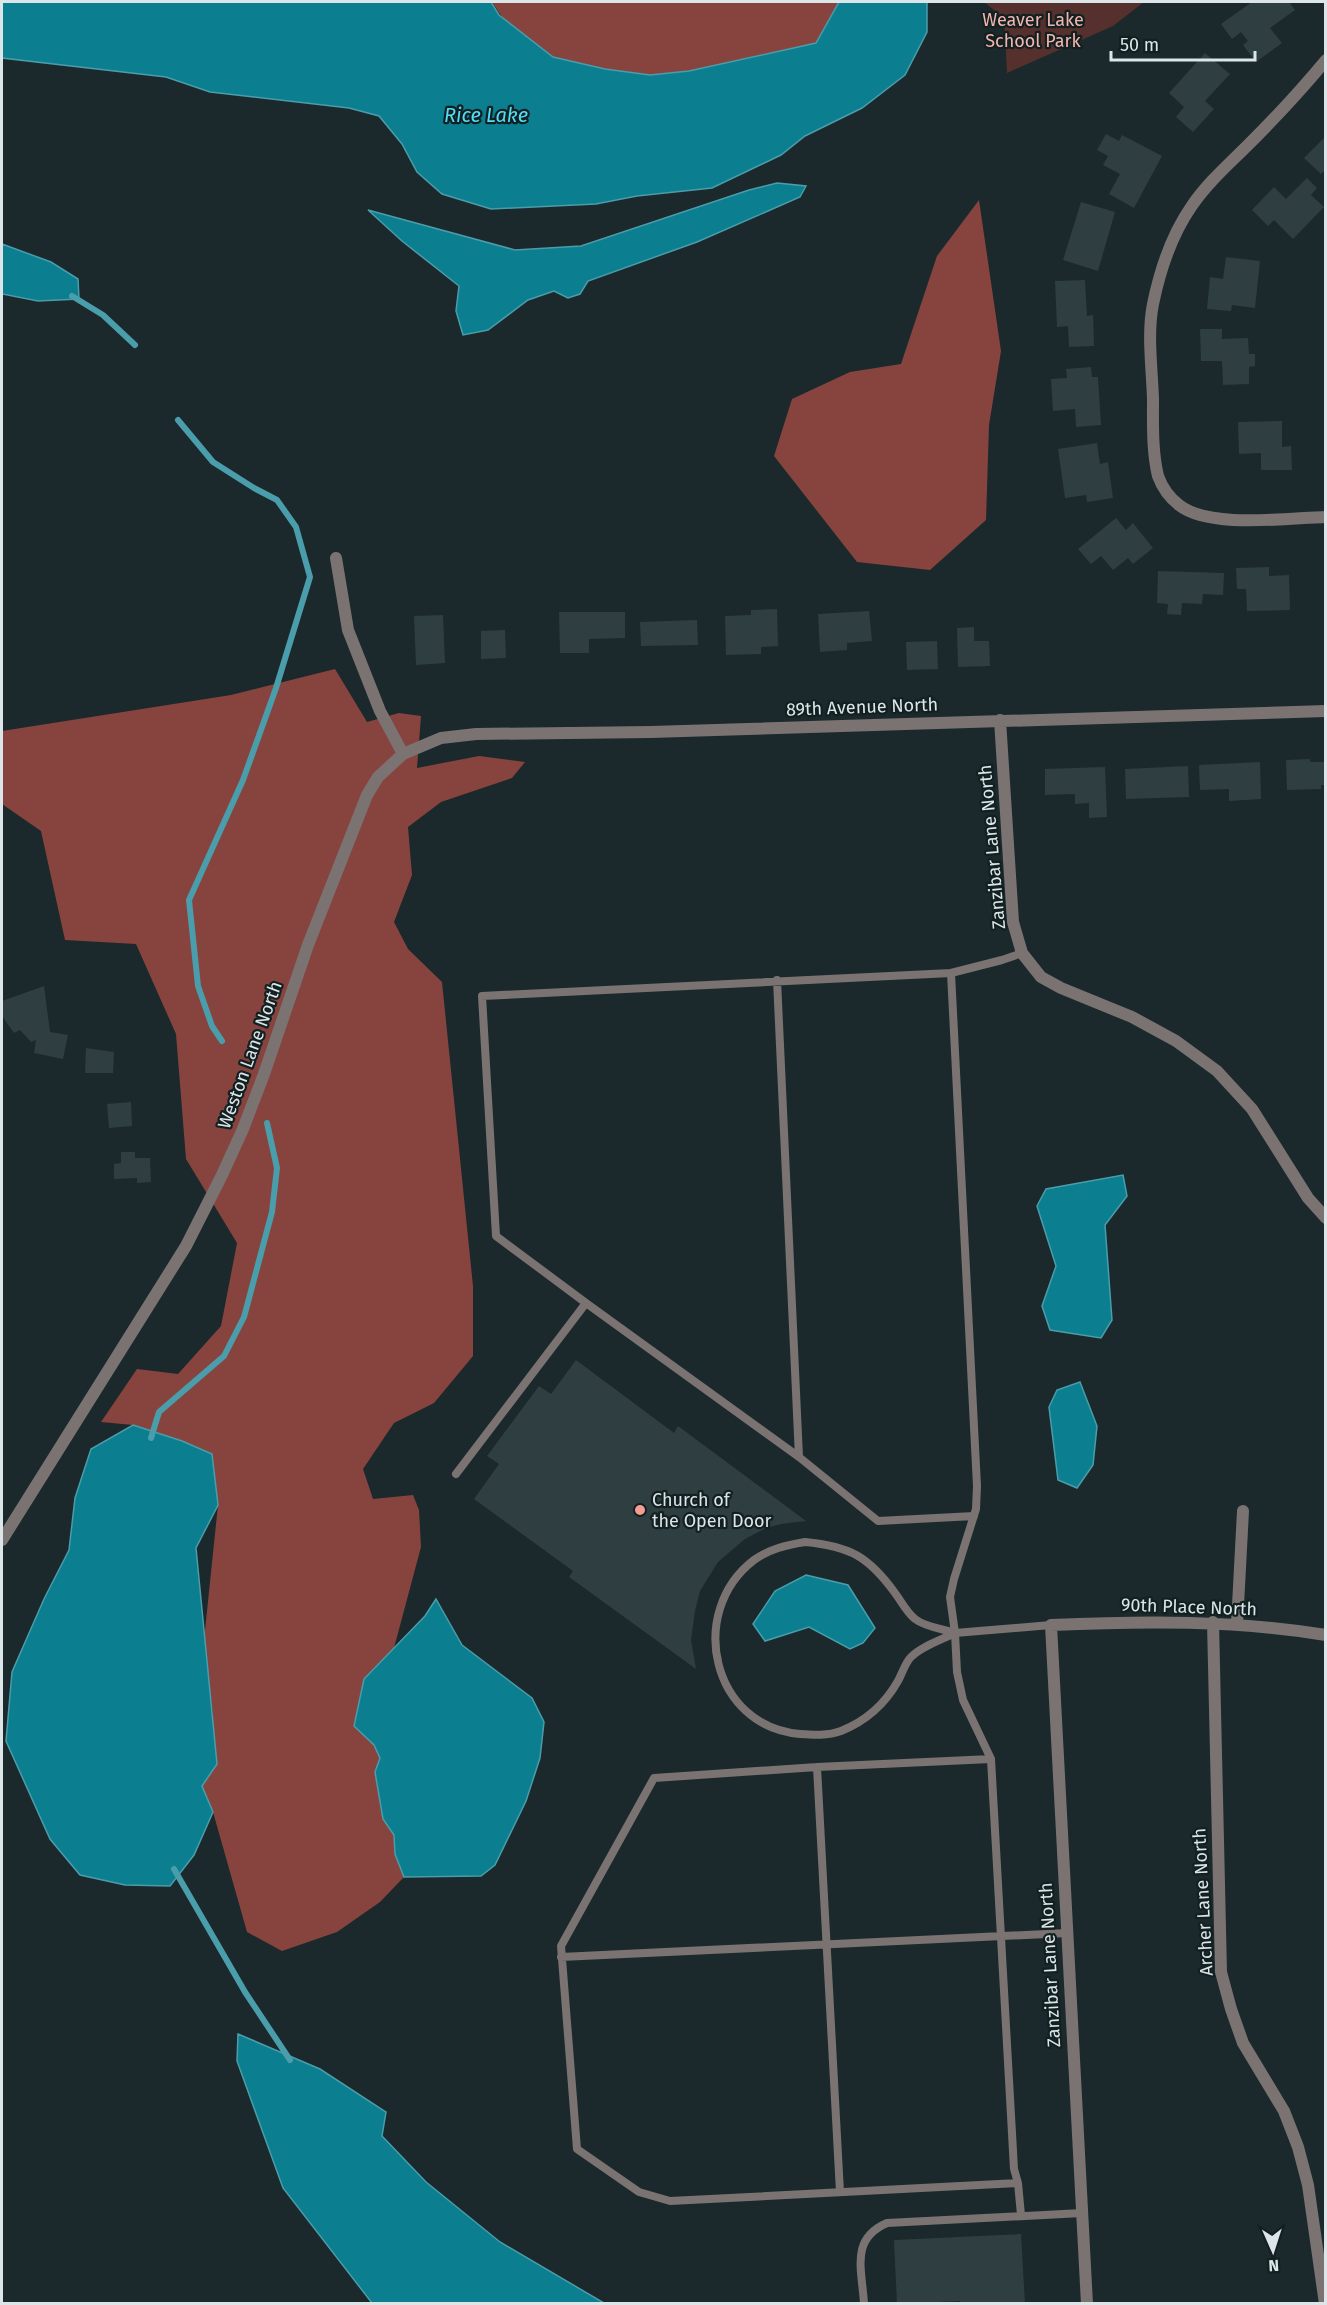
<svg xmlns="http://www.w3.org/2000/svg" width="1327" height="2305" viewBox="0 0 1327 2305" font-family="'Fira Sans',sans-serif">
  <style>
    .green { fill: #56302c }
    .forest { fill: #87443e }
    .water { fill: #0b7e90; stroke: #4a9daa; stroke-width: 1.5 }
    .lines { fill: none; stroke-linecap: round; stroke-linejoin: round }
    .stream { stroke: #4a9daa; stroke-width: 6 }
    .building { fill: #2f3e41 }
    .service { stroke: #7a7372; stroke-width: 8 }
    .minor { stroke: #7a7372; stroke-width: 12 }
    .poi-dot { fill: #f59c93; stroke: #122022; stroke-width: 2 }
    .labels { text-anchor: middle; stroke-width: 4.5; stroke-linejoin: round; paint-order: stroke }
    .park-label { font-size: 18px; fill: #f3b5ae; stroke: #122022 }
    .street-label { font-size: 18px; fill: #dce5e7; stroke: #122022 }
    .poi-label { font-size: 18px; fill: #dce5e7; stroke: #122022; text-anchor: start }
    .water-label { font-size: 20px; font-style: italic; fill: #51ddf6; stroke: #122022 }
  </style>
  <rect width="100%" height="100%" fill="#1b292c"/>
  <path class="green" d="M984 2H1144L1113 26 1007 73 1004 18Z"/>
  <path class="forest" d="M492 2H839L816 43 689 71 650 75 605 69 553 57 502 17Z
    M979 200 1001 351 989 425 986 520 930 570 857 562 774 456 792 399 850 372 901 364 937 256Z
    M335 669 367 722 399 713 421 716 417 768 479 756 525 762 512 778 441 802 408 827 412 875 394 922 408 949 442 982 473 1286V1356L434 1403 394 1423 363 1469 373 1499 413 1495 419 1510 421 1547 394 1648 364 1679 354 1726 374 1745 380 1758 383 1819 394 1835 395 1854 404 1877 380 1902 337 1932 282 1951 247 1932 213 1812 202 1786 213 1716 204 1640 218 1505 182 1441 133 1425 101 1422 137 1369 178 1374 221 1326 237 1243 186 1159 176 1034 136 944 65 940 41 831 2 804V731L231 695Z"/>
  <path class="water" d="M2 2H491L499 15 553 57 605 69 650 75 689 71 816 43 839 2H927V32L905 75 862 108 805 136 781 155 712 188 637 196 596 204 491 209 442 194 417 172 402 144 379 116 349 108 210 92 166 77 2 58Z
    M777 183 806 186 800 197 697 242 588 281 580 294 568 298 554 291 528 300 488 330 463 335 456 311 459 286 402 241 368 210 515 250 581 246 749 190Z
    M2 244 51 262 78 279 79 299 38 301 2 294Z
    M1123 1175 1127 1196 1105 1225 1112 1320 1101 1338 1050 1330 1042 1306 1056 1266 1037 1206 1046 1189Z
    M1080 1382 1097 1426 1093 1465 1077 1488 1058 1480 1049 1407 1057 1390Z
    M133 1425 182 1441 212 1454 218 1505 196 1548 217 1764 202 1786 213 1812 194 1855 170 1886 125 1885 80 1875 50 1839 6 1741 12 1672 44 1599 69 1550 75 1498 91 1449Z
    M806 1575 848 1585 875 1628 863 1643 850 1649 809 1627 765 1641 753 1624 775 1591Z
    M436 1599 462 1645 532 1698 544 1722 540 1758 526 1801 495 1865 481 1876 404 1877 395 1854 394 1835 383 1819 375 1772 380 1758 374 1745 354 1726 364 1679 425 1616Z
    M238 2034 320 2069 386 2112 382 2136 426 2182 500 2242 604 2303H372L283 2188 237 2061Z"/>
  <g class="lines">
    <path class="stream" d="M72 296 103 315 135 345
      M178 420 213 462 254 488 277 500 296 527 310 577 276 688 243 780 189 900 198 986 212 1026 222 1041
      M151 1438 159 1412 224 1356 244 1317 272 1212 277 1168 267 1123
      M174 1869 245 1992 290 2060"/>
  </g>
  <path class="building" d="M1252 2H1289L1295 10 1270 28 1282 43 1256 62 1243 45 1248 41 1241 32 1232 39 1221 24Z
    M1205 53 1230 74 1205 101 1214 109 1193 132 1176 117 1184 107 1169 93Z
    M1106 134 1119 141 1122 135 1162 156 1134 208 1109 194 1120 174 1103 165 1108 156 1097 150Z
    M1326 136V169L1321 174 1304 158Z
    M1307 178 1317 188 1311 195 1324 207 1293 239 1274 220 1268 226 1252 210 1274 187 1286 199Z
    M1081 202 1115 212 1098 271 1063 260Z
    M1226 257 1260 261 1255 308 1232 305 1231 311 1207 309 1210 277 1223 279Z
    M1085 280 1087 316 1093 315 1094 346 1069 347 1068 326 1057 327 1055 281Z
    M1200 329H1222V339L1248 338 1249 354H1255V366L1249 367V384L1223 385 1222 361H1201Z
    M1091 367 1092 377H1098L1101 425 1076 427 1075 409 1053 411 1051 379 1067 378 1066 369Z
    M1282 421V447L1291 446 1292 470H1261V453L1239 454 1238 422Z
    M1097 443 1100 464 1108 462 1113 498 1087 502 1086 495 1065 498 1058 449Z
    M1116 518 1126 530 1133 523 1153 548 1133 564 1128 558 1113 570 1101 556 1091 564 1078 549Z
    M1269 567V576L1289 575 1290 610 1247 611 1246 589H1237L1236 568Z
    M1158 571 1224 573 1223 595 1203 594 1202 604 1182 603 1181 615 1167 614 1168 604 1157 603Z
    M777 609 778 646 761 647V654L726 655 725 616 751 615V610Z
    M869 611 872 641 847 643V650L820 652 818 614Z
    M559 612H625V638L589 639V653H560Z
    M443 615 445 663 416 665 414 616Z
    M697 620 698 645 641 646 640 622Z
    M974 627V641H989L990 666 958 667 957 628Z
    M505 630 506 658 481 659V631Z
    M937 641 938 669 907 670 906 642Z
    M1310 759V762H1326V785H1321V789L1287 790 1286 760Z
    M1260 762 1261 799 1229 801V789L1200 790 1199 765Z
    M1188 766 1189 797 1126 799 1125 769Z
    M1105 767 1107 817 1089 818V803L1075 804V794L1045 795V769Z
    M44 986 50 1032 68 1035 63 1059 34 1053 36 1040 31 1042 20 1030 14 1033 2 1016V1001Z
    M86 1048 114 1052 113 1073H85Z
    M131 1102 132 1126 109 1128 107 1104Z
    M121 1152H135V1158H150L151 1182 137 1183V1178L114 1179V1164L121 1163Z
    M576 1360 674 1433 678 1426 806 1521 781 1524 766 1528 745 1539 718 1562 700 1591 695 1611 691 1640 696 1669 569 1577 573 1571 474 1499 499 1464 487 1456 539 1386 551 1394Z
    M1021 2234 1025 2304H960V2301L897 2304 894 2240Z"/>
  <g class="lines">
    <path class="service" d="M777 980 799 1457
      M586 1303 799 1457 878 1521 974 1516
      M456 1474 586 1303 496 1236 482 996 951 973
      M805 1542C850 1546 869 1557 895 1593 901 1601 907 1613 915 1619 925 1627 943 1629 955 1633 941 1640 922 1646 911 1657 905 1663 902 1674 898 1681 885 1704 866 1721 841 1731 828 1736 813 1735 800 1734 712 1727 686 1612 754 1560 769 1549 787 1545 805 1542Z
      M955 1633 1051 1625
      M991 1759 817 1767 654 1778 561 1946 577 2149 639 2192 670 2201 1018 2183
      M817 1767 840 2192
      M561 1957 1067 1933
      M1021 2215 1018 2183 1014 2169 991 1759 963 1700 957 1672 955 1633 950 1597 954 1579 976 1509 977 1486 951 973 1002 960 1022 953
      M864 2304C862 2269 850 2239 887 2223L1082 2213"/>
    <path class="minor" d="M1326 60C1302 89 1276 117 1249 144 1229 164 1207 183 1191 207 1171 236 1160 270 1153 304 1147 334 1152 368 1153 399 1153 424 1152 451 1158 476 1162 487 1170 498 1179 505 1209 529 1287 518 1326 517
      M336 558 348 630 380 711 403 754
      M1000 720 1013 922 1022 953 1041 977 1061 988 1132 1017 1176 1041 1217 1071 1252 1109 1308 1198 1326 1218
      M2 1540 186 1246 222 1175 243 1129 264 1074 308 945 367 795 378 777 403 754 441 738 476 734 651 732 1326 711
      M1213 1622 1221 1972 1231 2009 1243 2043 1284 2111 1298 2147 1308 2185 1325 2304
      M1237 1624 1243 1511
      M1087 2304 1051 1625C1143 1621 1234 1620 1326 1635"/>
  </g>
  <circle class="poi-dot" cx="640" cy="1510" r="6"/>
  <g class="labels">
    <g class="park-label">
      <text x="1033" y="26">Weaver Lake<tspan x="1033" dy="21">School Park</tspan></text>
    </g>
    <g class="street-label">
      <text transform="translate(862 707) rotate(-2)" y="6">89th Avenue North</text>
      <text transform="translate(992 847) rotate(-95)" y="6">Zanzibar Lane North</text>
      <text transform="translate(250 1055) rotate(-70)" y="6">Weston Lane North</text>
      <text transform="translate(1189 1607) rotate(2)" y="6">90th Place North</text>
      <text transform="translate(1203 1902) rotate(-93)" y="6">Archer Lane North</text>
      <text transform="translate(1050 1965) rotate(-93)" y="6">Zanzibar Lane North</text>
    </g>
    <g class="poi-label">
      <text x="652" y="1506">Church of<tspan x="652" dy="21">the Open Door</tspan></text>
    </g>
    <g class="water-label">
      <text x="486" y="122">Rice Lake</text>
    </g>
  </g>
  <rect width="1327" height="2305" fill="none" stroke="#dce5e7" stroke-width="6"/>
  <g transform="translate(1273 2251) rotate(177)" stroke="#122022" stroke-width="4.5" paint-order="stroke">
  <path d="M0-4.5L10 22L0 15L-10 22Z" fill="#dce5e7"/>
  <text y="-9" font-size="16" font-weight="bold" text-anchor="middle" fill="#dce5e7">N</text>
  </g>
  <path d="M1111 51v9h144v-9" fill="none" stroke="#dce5e7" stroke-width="3"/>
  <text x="1120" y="51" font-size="18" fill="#dce5e7" stroke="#122022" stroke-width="4.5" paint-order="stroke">50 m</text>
</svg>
